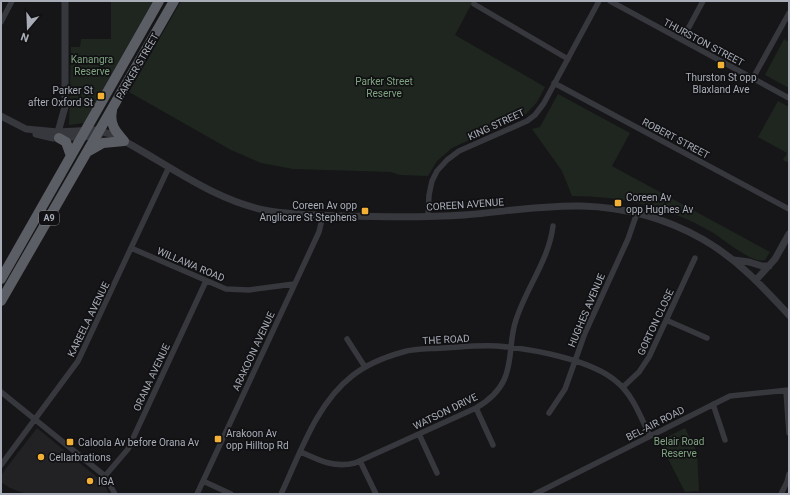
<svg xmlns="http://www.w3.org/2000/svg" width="790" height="495" viewBox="0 0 790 495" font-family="Roboto,sans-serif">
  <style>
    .built { fill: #222225 }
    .green { fill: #1e261f }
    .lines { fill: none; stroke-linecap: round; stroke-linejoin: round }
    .minor { stroke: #37383d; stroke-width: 5.5 }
    .tertiary { stroke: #37383d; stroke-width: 7 }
    .trunk { stroke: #5b5e65; stroke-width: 10 }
    .poi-dot { fill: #f2b134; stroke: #111113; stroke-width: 1.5 }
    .labels { text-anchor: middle; stroke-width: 3.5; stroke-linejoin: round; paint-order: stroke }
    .shield { fill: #111113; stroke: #7b7e86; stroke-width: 1 }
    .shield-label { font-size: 9px; font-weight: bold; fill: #a8adb8 }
    .street-label { font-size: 10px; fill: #a8adb8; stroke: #111113 }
    .park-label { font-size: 10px; fill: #7fa381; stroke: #111113 }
    .poi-label { font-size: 10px; fill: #a8adb8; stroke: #111113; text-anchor: start }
  </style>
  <rect width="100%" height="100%" fill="#161618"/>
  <path class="built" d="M37 428 104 483 109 494H26L10 488 1 482V475Z"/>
  <path class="green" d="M111 1H153L84 123 69 125 71 47H80L81 39H111Z
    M181 1H473L455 35 545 87 537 102 526 114 452 148 437 161 428 176 400 175 391 172 293 169 261 163 231 150 129 92Z
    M784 39 789 42V88L765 75Z
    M558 94 630 133 612 166 770 252 765 260C751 264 723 238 710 231 668 207 621 196 572 196L562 171 532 129 540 127Z
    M778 101 789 107V163L783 160 787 153 758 137Z
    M685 428 697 452 699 491 685 492 659 441Z"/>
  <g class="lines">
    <path class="minor" d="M610 1 789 98
      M474 4 568 59
      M1 22 12 1
      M682 40 703 1
      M753 78 789 13
      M554 83 789 209
      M428 217 429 195 432 181 437 171 447 160 459 151 527 121 535 115 544 103 599 1
      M131 248 226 289 249 290 294 284
      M666 320 707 338
      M347 339 365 367
      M623 387 639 372 649 357 695 258
      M786 391 789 433
      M1 392 105 476 115 494
      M713 404 725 440
      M476 408 493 445
      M549 413 565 389 585 333 628 239 637 213
      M419 434 437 473
      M301 452C320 461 335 468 355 463L476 408C488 401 498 393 504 380 513 361 509 339 516 320 526 288 549 260 553 226
      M360 461 376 494
      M1 465 78 361 169 167
      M105 476 128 449 206 281
      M203 481 231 494
      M197 494 319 232 323 215
      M281 494C300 454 316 404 352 376 367 364 385 357 403 352 416 348 430 349 442 348 460 347 479 345 497 346 531 349 591 359 617 382 633 395 641 418 650 436
      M535 494 730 396 789 390
      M781 494 787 482 789 474"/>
    <path class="tertiary" d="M1 116 26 129 58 132 94 130 111 134C163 160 210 200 269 211 293 215 318 215 342 216 383 217 423 218 464 215 503 212 542 205 581 206 624 207 666 218 704 240 737 259 763 287 789 315
      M58 132 65 107V1
      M36 134 53 138 99 136
      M734 260 749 262 762 266H769
      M756 280 775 259 789 234"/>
    <path class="trunk" d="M112 111C109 124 116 132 124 141
      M59 138 66 142 71 156
      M89 151 103 143 124 141
      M1 279 159 1
      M1 301 174 1"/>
  </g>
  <g class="poi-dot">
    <rect x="717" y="61" width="8" height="8" rx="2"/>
    <rect x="97" y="92" width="8" height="8" rx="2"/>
    <rect x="614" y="199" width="8" height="8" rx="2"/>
    <rect x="361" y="207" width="8" height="8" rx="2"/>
    <rect x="214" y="435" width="8" height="8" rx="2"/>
    <rect x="66" y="438" width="8" height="8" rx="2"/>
    <circle cx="41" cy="457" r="4"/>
    <circle cx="90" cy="481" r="4"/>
  </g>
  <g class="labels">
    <rect class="shield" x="39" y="211" width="20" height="14" rx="3"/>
    <g class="shield-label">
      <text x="49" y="221">A9</text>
    </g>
    <g class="street-label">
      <text transform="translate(704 42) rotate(28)" y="4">THURSTON STREET</text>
      <text transform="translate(137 66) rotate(-60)" y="4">PARKER STREET</text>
      <text transform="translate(496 124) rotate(-25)" y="4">KING STREET</text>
      <text transform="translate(676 138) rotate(28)" y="4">ROBERT STREET</text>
      <text transform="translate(465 204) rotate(-4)" y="4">COREEN AVENUE</text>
      <text transform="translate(191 264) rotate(23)" y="4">WILLAWA ROAD</text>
      <text transform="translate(586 310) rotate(-67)" y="4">HUGHES AVENUE</text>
      <text transform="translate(88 319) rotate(-64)" y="4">KAREELA AVENUE</text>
      <text transform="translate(655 322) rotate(-65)" y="4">GORTON CLOSE</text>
      <text transform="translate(446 339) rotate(-3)" y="4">THE ROAD</text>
      <text transform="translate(253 351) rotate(-65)" y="4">ARAKOON AVENUE</text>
      <text transform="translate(151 377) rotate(-65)" y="4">ORANA AVENUE</text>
      <text transform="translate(445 411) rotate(-26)" y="4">WATSON DRIVE</text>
      <text transform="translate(655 423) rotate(-27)" y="4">BEL-AIR ROAD</text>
    </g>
    <g class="park-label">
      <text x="92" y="63">Kanangra<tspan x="92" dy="12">Reserve</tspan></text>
      <text x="384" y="85">Parker Street<tspan x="384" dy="12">Reserve</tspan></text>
      <text x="679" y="445">Belair Road<tspan x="679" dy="12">Reserve</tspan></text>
    </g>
    <g class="poi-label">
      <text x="721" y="81" text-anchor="middle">Thurston St opp<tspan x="721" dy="12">Blaxland Ave</tspan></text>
      <text x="93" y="94" text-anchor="end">Parker St<tspan x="93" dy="12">after Oxford St</tspan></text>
      <text x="626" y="201">Coreen Av<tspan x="626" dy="12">opp Hughes Av</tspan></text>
      <text x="357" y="209" text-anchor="end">Coreen Av opp<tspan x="357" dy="12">Anglicare St Stephens</tspan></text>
      <text x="226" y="437">Arakoon Av<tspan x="226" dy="12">opp Hilltop Rd</tspan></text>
      <text x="78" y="446">Caloola Av before Orana Av</text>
      <text x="49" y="461">Cellarbrations</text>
      <text x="98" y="485">IGA</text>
    </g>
  </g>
  <rect width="790" height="495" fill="none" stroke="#a8adb8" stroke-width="4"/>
  <g transform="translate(28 28) rotate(199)" stroke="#111113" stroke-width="3" paint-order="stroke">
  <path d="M0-3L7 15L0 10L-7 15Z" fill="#a8adb8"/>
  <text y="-6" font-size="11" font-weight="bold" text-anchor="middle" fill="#a8adb8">N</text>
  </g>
</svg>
